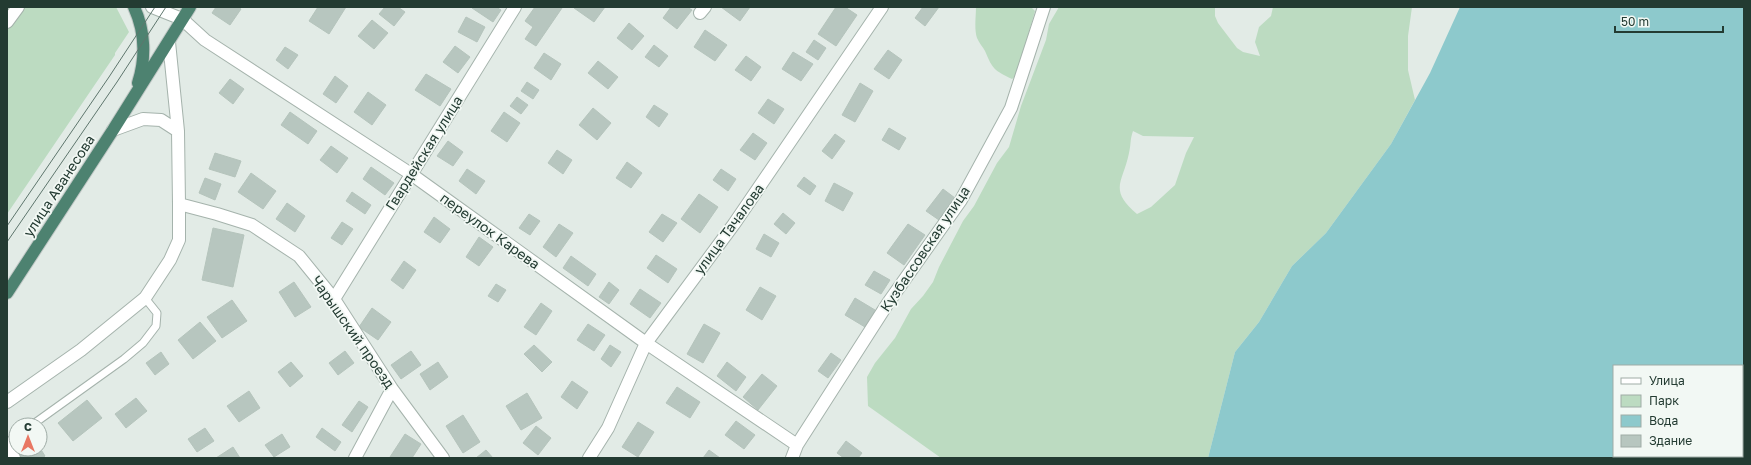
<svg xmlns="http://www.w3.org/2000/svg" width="1751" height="465" viewBox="0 0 1751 465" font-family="'Golos Text',sans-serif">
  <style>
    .green { fill: #bcdbc1; fill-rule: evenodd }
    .water { fill: #8dc9cc; fill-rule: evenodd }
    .building { fill: #b7c6bf; stroke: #b5c4bc }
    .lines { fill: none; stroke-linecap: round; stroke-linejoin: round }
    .service-casing { stroke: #a5b3ac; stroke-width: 9 }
    .minor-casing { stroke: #a5b3ac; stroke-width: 14 }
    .trunk-casing { stroke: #c1c8c6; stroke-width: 14 }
    .service { stroke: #fff; stroke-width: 7 }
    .minor { stroke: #fff; stroke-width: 12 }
    .trunk { stroke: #4d8270; stroke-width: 12 }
    .tram { stroke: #5e766d; stroke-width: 1 }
    .labels { text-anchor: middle; stroke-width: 3.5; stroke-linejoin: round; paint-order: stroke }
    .street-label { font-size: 14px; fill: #233b32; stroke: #f2f8f4 }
  </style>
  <rect width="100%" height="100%" fill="#e2ebe6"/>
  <path class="green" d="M23 7H116L129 32 115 53V55L7 214V31Z
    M976 7H1031L1035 11 1028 35V52L1018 66V74L1012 79C994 70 993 70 985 51 983 47 979 43 977 38 974 29 976 16 976 7Z
    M1059 7H1215V16L1218 23 1237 48 1243 52 1260 56 1255 42 1259 27 1271 16 1273 7H1412L1408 36V70L1415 100 1391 144 1326 233 1292 266 1259 322 1235 352 1208 458H941L868 406 867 377 875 363 895 338 911 309 923 296 933 282 939 267 963 221 974 206 997 163 1009 147 1021 106 1046 40 1049 24ZM1133 131 1143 136 1194 137 1186 153 1175 185 1151 207 1137 214C1108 189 1123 183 1129 153 1131 145 1130 139 1133 131Z"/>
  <path class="water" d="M1460 7H1744V458H1208L1235 352 1259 322 1292 266 1326 233 1391 144 1430 73ZM1614 366H1742V456H1614Z"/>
  <path class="building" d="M216 7H238L241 9 230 25 212 13Z
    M318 7H346L329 34 309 21Z
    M385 7H398L405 12 394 26 379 14Z
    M473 7H496L501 10 493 22 472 8Z
    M535 7H560L562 8 536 46 525 39 533 27 525 21Z
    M575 7H605L594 22 574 8Z
    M671 7H687L692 10 677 29 663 18Z
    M721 7H750L740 21Z
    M836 7H845L857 15 836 46 818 34Z
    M923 7H939L925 26 915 18Z
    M466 17 485 27 477 42 458 32Z
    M372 20 388 33 374 49 358 36Z
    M629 23 644 36 632 50 617 38Z
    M705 30 727 45 715 61 694 47Z
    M814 40 826 48 818 60 806 52Z
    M654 45 668 56 659 67 645 57Z
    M455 46 470 57 458 73 443 62Z
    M285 47 298 55 288 69 276 60Z
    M888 50 902 60 889 79 874 69Z
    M793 52 813 64 801 81 782 69Z
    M544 53 561 64 551 80 534 68Z
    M746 56 761 67 751 81 735 70Z
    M598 61 618 77 608 89 588 73Z
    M426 74 451 89 440 106 415 90Z
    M335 76 348 86 336 103 323 94Z
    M230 79 244 89 233 104 219 93Z
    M527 82 539 90 533 99 521 91Z
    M860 83 873 91 855 122 842 115Z
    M368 92 386 105 372 125 354 112Z
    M517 97 528 105 521 114 510 106Z
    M768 99 784 109 774 124 758 113Z
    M654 105 668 114 659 127 646 117Z
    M593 108 611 123 597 140 579 125Z
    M290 112 317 131 308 144 281 125Z
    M504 112 520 123 507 142 491 131Z
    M889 128 906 138 899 150 882 140Z
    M753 133 767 143 755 160 740 150Z
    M835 134 845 141 832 159 822 151Z
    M448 141 463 152 453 166 437 156Z
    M331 146 348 158 337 173 320 160Z
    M557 150 572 160 563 174 548 163Z
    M215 153 241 161 235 177 209 169Z
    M627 162 642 173 631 188 616 178Z
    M371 167 394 183 385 195 363 179Z
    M467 169 485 181 476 194 459 181Z
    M721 169 736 179 728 191 713 180Z
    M251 173 276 191 263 209 238 192Z
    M804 177 816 186 810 195 797 186Z
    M205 178 221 184 215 200 199 193Z
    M834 183 853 193 843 211 825 201Z
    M943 189 955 198 939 220 926 211Z
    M352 192 371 205 365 214 346 201Z
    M699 194 718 207 700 233 681 219Z
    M287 203 305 216 295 232 276 219Z
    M783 213 795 223 786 234 774 224Z
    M529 214 540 221 530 235 519 228Z
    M662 214 677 223 663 242 649 232Z
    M434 217 450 229 440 243 424 232Z
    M342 222 353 229 342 245 331 238Z
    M559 224 573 233 556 257 543 247Z
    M908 224 925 235 904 265 887 253Z
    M213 228 244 235 233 287 202 280Z
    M764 234 779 243 771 257 756 249Z
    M479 237 493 247 479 266 466 257Z
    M656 255 677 269 668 283 647 268Z
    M571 256 596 274 588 286 563 268Z
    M404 261 416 270 403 289 391 280Z
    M874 271 890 280 881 294 865 285Z
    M294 282 311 307 295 317 279 292Z
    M609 282 619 290 609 304 599 297Z
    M496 284 506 290 498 302 488 296Z
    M760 287 776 296 762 320 746 310Z
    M640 289 661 303 650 318 630 304Z
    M855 298 875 310 865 327 845 315Z
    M232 300 247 321 222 338 207 317Z
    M541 303 552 311 536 335 524 327Z
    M372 308 391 322 378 340 359 327Z
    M200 322 216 341 193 359 178 340Z
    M588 324 605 335 594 351 577 340Z
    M704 324 720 333 703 363 687 354Z
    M534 345 552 362 542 372 524 354Z
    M610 345 621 352 611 367 601 359Z
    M345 351 354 363 338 375 329 363Z
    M411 351 421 365 401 379 391 365Z
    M161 352 169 364 155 375 146 363Z
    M831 353 841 360 828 378 818 371Z
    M291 362 303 376 290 387 278 372Z
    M438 362 448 377 430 390 420 374Z
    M727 362 746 377 736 391 717 376Z
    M762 374 777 386 758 410 743 397Z
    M572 381 588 392 577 409 561 397Z
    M677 387 700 402 690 418 666 403Z
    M249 391 260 408 239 422 227 406Z
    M527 393 542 418 521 430 506 406Z
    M136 398 147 411 126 428 115 414Z
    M87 400 102 418 73 441 58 423Z
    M359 401 368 407 352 432 342 425Z
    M463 415 480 442 463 453 446 426Z
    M736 421 755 435 744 449 725 435Z
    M638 422 654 432 638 457 622 447Z
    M536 426 551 438 538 455 523 443Z
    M205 428 214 441 197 452 188 439Z
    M322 428 341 442 335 451 316 437Z
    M282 434 290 447 274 457 265 445Z
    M405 434 421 444 412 458H392L390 457Z
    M846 441 862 453 858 458H844L837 453Z
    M233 447 240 458H216Z
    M40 448 45 456 42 458H22L17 449H40Z
    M486 450 493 458H476Z
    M709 450 720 458H703Z"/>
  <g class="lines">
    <defs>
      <path id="service" d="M32 425 124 359 143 343 156 326 157 313 145 298
        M7 443 16 436"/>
      <path id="minor" d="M152 7 182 19 205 40 411 174 646 343 797 445
        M700 13 705 7
        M7 22 18 7
        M169 42 178 131 179 204 217 214 252 225 299 256 334 299 392 389 443 458
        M113 130 143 119 161 120 178 131
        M334 299 515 7
        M7 402 81 350 145 298 170 260 179 240V204
        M7 446 14 458
        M355 458 392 389
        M589 458 608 428 646 343 734 224 882 7
        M792 458 797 445 888 303 961 200 1011 108 1044 7"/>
      <path id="trunk" d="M134 7C145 31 146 58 138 83
        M7 293 113 130 190 7"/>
    </defs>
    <use href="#service" class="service-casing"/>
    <use href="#minor" class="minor-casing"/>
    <use href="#trunk" class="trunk-casing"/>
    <use href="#service" class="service"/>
    <use href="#minor" class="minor"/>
    <use href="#trunk" class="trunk"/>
    <path class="tram" d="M7 226 109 77 155 7
      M7 242 117 82 166 7"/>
  </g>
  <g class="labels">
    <g class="street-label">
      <text transform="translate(424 153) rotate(-58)" y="5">Гвардейская улица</text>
      <text transform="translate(59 186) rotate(-57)" y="5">улица Аванесова</text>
      <text transform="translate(729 229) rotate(-54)" y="5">улица Тачалова</text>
      <text transform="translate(490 231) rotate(36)" y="5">переулок Карева</text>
      <text transform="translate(925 249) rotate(-56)" y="5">Кузбассовская улица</text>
      <text transform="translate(353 332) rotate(55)" y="5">Чарышский проезд</text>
    </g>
  </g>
  <rect width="1751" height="465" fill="none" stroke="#233b32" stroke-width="16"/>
  <rect x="1613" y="365" width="130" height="92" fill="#f2f8f4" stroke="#9faca6"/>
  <rect x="1621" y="378" width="20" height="6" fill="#ffffff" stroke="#9faca6"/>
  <text x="1649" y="385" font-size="12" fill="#233b32">Улица</text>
  <rect x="1621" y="395" width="20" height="12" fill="#bcdbc1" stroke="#9faca6"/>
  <text x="1649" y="405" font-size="12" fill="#233b32">Парк</text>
  <rect x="1621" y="415" width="20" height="12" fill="#8dc9cc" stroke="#9faca6"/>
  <text x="1649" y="425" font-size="12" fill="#233b32">Вода</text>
  <rect x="1621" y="435" width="20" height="12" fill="#b7c6bf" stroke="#9faca6"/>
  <text x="1649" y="445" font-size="12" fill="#233b32">Здание</text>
  <g transform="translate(28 437)"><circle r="19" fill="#f2f8f4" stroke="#9faca6"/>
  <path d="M0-3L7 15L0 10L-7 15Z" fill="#e87763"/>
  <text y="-6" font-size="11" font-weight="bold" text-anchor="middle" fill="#233b32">С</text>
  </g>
  <path d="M1615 26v6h108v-6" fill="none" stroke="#233b32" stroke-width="2"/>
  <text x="1621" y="26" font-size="12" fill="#233b32" stroke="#f2f8f4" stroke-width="3" paint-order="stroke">50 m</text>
</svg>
